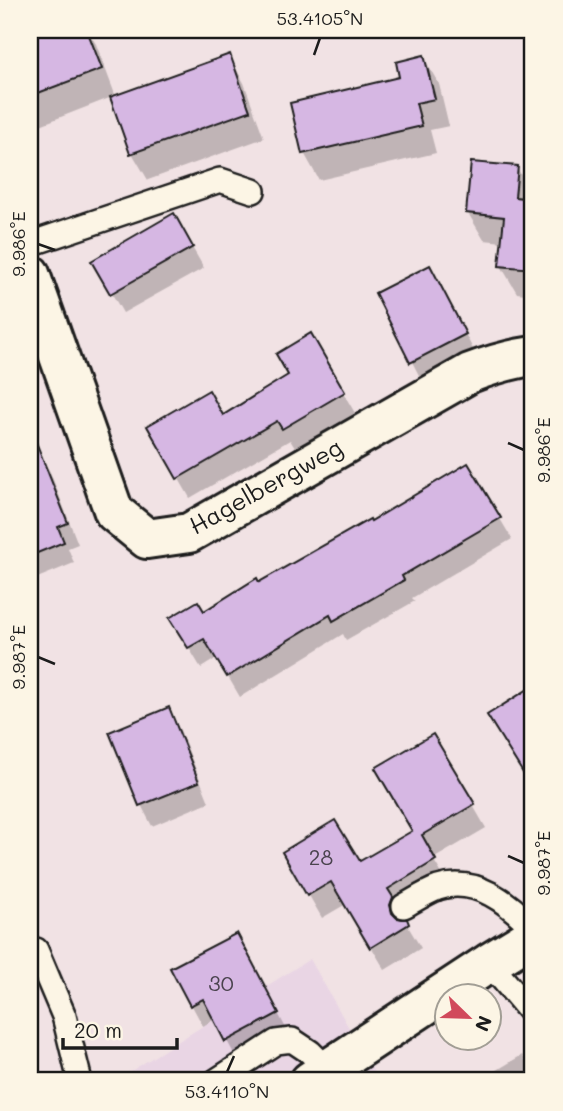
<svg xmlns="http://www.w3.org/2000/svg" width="563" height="1111" viewBox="0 0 563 1111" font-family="Mali,sans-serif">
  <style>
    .built { fill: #e9d5e4 }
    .shadow { fill: #0003 }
    .building { fill: #d6b7e3; stroke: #1c1c1c; stroke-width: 2 }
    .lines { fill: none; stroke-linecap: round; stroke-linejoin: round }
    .service-casing { stroke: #1c1c1c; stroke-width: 28 }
    .minor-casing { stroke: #1c1c1c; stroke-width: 44 }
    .tertiary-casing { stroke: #1c1c1c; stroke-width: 44 }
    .service { stroke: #fcf5e5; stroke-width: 23 }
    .minor { stroke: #fcf5e5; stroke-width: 38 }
    .tertiary { stroke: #fcf5e5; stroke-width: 38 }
    .ticks { fill: none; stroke: #1c1c1c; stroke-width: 2.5 }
    .labels { text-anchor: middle; stroke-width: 5; stroke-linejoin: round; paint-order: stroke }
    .number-label { font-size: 21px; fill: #4a434e }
    .street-label { font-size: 24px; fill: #1c1c1c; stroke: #fcf5e5 }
    .neatline { fill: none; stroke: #1c1c1c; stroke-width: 2.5 }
    .ticks-label { font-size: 18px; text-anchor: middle; fill: #1c1c1c }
  </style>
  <rect width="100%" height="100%" fill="#f1e2e4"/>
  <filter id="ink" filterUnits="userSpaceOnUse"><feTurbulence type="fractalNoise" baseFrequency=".0143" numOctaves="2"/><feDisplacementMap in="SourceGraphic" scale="14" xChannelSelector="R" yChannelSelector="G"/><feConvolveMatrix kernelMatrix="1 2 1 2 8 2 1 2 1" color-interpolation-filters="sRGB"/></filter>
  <g filter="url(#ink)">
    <path class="built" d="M310 959 379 1081H115Z"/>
    <path class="shadow" d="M47 30H87L96 44 116 97 229 56 244 83 264 138 148 180 132 153 112 97 30 129V36Z
      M423 57 439 84 449 126 430 130 436 153 319 180 304 153 402 79Z
      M517 168 533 195V295L517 293 501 266 503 242 484 240 468 213Z
      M174 216 204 268 123 313 93 261Z
      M441 287 476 355 423 383 377 294Z
      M310 336 355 413 295 448 290 440 190 498 149 427 223 417 290 376Z
      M38 452 50 472 78 544 68 548 74 563 30 581V455Z
      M468 465 512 539 412 598 415 601 346 640 343 634 240 697 217 658 201 668 183 638 204 613 370 523Z
      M533 688V788L489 716Z
      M168 710 180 730 209 802 152 826 141 805 111 733Z
      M433 736 486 828 433 859 448 884 400 913 421 948 385 970 346 904 322 918 284 852 359 864 414 832Z
      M248 956 289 1034 238 1061 215 1019 203 1026 172 969Z
      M522 1055 533 1073V1081H479Z
      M47 1076 50 1081H38Z"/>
    <path class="building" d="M42 30H87L102 69 30 96V35Z
      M230 54 250 111 130 154 110 97Z
      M424 55 435 99 416 103 422 126 302 154 290 103 399 77 396 62Z
      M471 162 518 166 515 197 533 199V269L499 266 504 217 466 213Z
      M174 213 193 247 110 294 91 261Z
      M430 265 466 334 410 363 375 293Z
      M311 333 345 392 282 429 277 421 177 479 147 426 209 390 223 415 288 375 276 354Z
      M30 432H32L68 523 58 527 64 542 30 556Z
      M468 463 501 518 402 576 404 580 333 621 330 615 227 677 204 639 188 648 169 618 198 601 204 611 257 578 259 582 370 519 371 521Z
      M533 686V789L487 715Z
      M169 707 199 782 139 806 109 732Z
      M433 734 475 804 422 835 436 860 388 889 393 897 390 905 392 913 397 918 407 919 409 924 370 948 331 882 307 896 282 852 335 820 360 861 412 831 375 768Z
      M237 933 279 1013 225 1042 203 999 190 1006 170 968Z"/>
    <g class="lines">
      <defs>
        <path id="service" d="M30 244 220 180 253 191
          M404 906C415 900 427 892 438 888 476 876 509 903 533 928
          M36 950 64 1016 80 1081
          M489 963 533 1015
          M216 1081 276 1042 292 1040 310 1052 327 1069"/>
        <path id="minor" d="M30 274 114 512 147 539 189 533 470 373C491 365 511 359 533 356"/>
        <path id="tertiary" d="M310 1081 489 963 533 936"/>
      </defs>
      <use href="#service" class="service-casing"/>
      <use href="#minor" class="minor-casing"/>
      <use href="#tertiary" class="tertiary-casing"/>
      <use href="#service" class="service"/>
      <use href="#minor" class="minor"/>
      <use href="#tertiary" class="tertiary"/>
    </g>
  </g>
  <path class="ticks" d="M314 55 320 38M38 244 55 250M508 443 524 450M38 657 55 664M508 856 524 863M227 1072 234 1056"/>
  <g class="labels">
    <g class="number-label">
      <text x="321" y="865">28</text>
      <text x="221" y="991">30</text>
    </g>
    <g class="street-label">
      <text transform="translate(266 487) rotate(-29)" y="8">Hagelbergweg</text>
    </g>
  </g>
  <rect width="563" height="1111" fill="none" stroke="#fcf5e5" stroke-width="77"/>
  <g transform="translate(468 1017) rotate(113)"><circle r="33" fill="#fcf5e5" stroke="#a29e95" stroke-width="2"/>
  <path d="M0-5L12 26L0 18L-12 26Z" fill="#d1495b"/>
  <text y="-10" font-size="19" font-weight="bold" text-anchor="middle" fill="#1c1c1c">N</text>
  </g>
  <path d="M63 1038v10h114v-10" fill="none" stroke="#1c1c1c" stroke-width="3.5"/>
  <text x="74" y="1038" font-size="21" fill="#1c1c1c" stroke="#fcf5e5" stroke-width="5" paint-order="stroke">20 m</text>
  <rect x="38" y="38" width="486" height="1034" class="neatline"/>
  <g class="ticks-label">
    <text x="320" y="25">53.4105°N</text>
    <text transform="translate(19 244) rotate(-90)" y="6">9.986°E</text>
    <text transform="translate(544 450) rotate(-90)" y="6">9.986°E</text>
    <text transform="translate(19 657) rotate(-90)" y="6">9.987°E</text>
    <text transform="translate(544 863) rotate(-90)" y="6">9.987°E</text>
    <text x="227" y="1098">53.4110°N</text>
  </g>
</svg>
